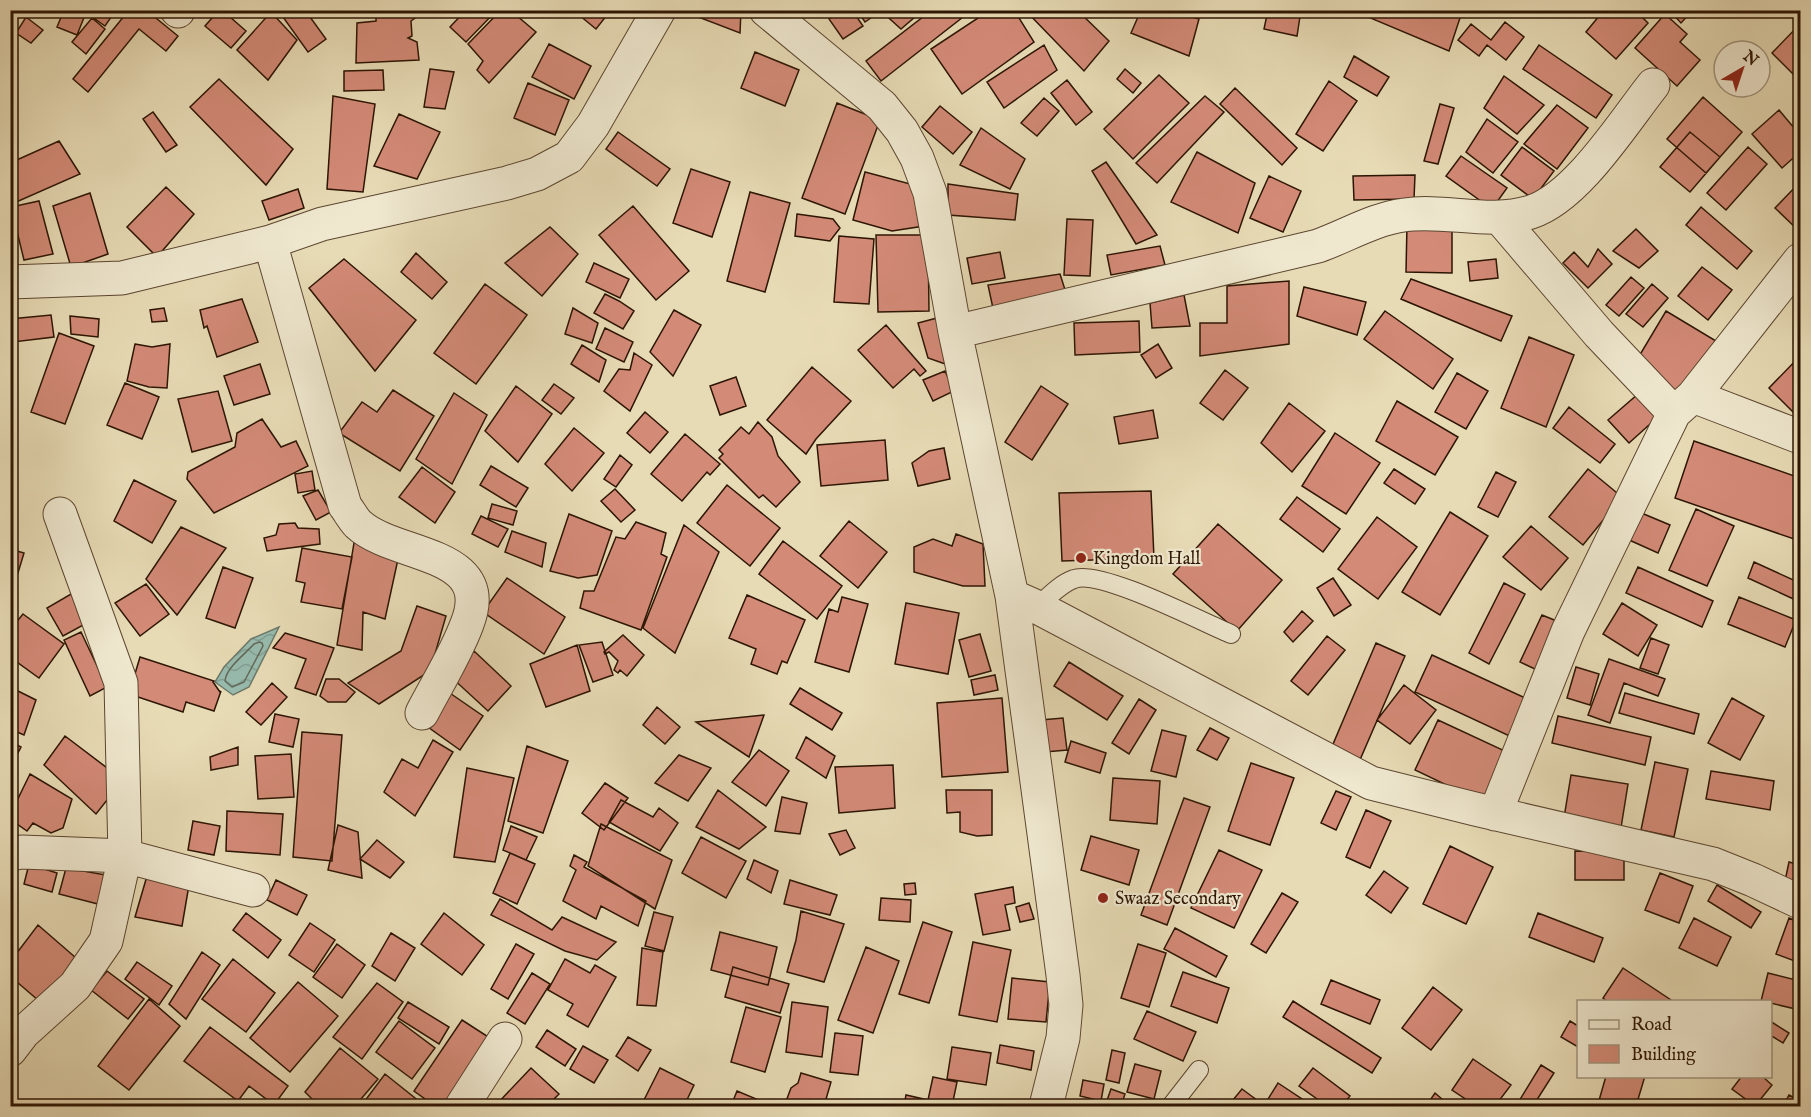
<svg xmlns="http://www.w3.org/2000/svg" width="1811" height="1117" viewBox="0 0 1811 1117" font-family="'IM FELL English',serif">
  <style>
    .water { fill: url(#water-waves); stroke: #6d796a; stroke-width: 1.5 }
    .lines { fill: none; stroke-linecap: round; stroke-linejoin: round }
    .shore { stroke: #626858; stroke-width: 1.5 }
    .building { fill: #d38a77; stroke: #2d1503; stroke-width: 1.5 }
    .service-casing { stroke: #5c4630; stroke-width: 20 }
    .minor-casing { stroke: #5c4630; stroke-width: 35 }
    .service { stroke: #efe8cf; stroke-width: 18 }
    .minor { stroke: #efe8cf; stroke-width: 33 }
    .poi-dot { fill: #8f2418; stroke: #efe8cf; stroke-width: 2 }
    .labels { text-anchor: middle; stroke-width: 4.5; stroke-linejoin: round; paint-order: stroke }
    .poi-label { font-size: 18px; fill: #2d1503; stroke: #efe8cf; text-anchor: start }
  </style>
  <defs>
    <pattern id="water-waves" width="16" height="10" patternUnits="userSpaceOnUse" patternTransform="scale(1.5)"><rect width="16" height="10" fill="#97bbae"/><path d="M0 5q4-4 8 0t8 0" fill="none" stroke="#82a094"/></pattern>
  </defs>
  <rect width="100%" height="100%" fill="#e7dbb5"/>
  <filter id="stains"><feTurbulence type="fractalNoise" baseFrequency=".00333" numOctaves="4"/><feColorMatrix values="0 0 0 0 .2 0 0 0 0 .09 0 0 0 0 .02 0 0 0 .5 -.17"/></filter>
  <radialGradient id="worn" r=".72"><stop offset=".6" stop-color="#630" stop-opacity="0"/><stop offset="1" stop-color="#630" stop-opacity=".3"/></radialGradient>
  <path class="water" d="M279 627 249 687 233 695 215 682 224 667 251 639Z"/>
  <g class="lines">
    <path class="shore" d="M259 642 262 643 263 646 244 682 232 687 225 681C226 668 245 654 254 644Z"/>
  </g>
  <path class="building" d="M64 10H87L77 35 57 27Z
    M95 10H116L105 26 91 16Z
    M129 10H146L178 36 166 51 139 29 88 92 73 79Z
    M219 10H222L246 31 231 48 205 26Z
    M278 10H305L326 39 308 52Z
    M376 10H419L421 14 411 21 412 36 408 38 417 42 419 60 356 63 357 23 376 21Z
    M466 10H497L466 42 450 27Z
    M501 10H510L536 32 489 83 477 70 483 61 468 44Z
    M573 10H611L596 29Z
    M689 10H741L740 33 688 13Z
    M842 10H852L863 26 843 39 829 19Z
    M857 10H923L901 29 881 11 865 22Z
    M932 10H972L881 81 866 61Z
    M990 10H1014L1034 42 962 94 931 49Z
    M1025 10H1077L1109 41 1084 71Z
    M1141 10H1171L1199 19 1189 56 1131 33Z
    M1268 10H1301L1297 36 1264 29Z
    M1372 10H1451L1461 15 1449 51 1368 17Z
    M1604 10H1635L1648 23 1616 59 1586 32Z
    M1669 10H1693L1681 23Z
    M271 12 297 40 268 80 237 50Z
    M1665 14 1687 34 1680 42 1700 60 1677 86 1635 48Z
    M26 17 43 30 31 43 16 33Z
    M92 18 105 29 86 54 72 42Z
    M1505 22 1524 37 1506 60 1487 45 1479 56 1458 40 1471 24 1491 40Z
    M1800 24V81L1772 53Z
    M549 44 591 66 574 99 532 77Z
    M1044 45 1057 70 1004 108 987 82Z
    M1539 45 1612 95 1596 118 1523 69Z
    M755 52 799 70 785 106 741 88Z
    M1354 56 1389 77 1377 96 1344 77Z
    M430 69 454 72 445 109 424 107Z
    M1125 69 1141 83 1133 93 1117 79Z
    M383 70 384 90 344 91V71Z
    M1159 75 1189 103 1133 159 1104 129Z
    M1504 76 1544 105 1517 134 1484 108Z
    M219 79 293 149 266 185 190 107Z
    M1067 80 1092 112 1076 125 1051 93Z
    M1329 81 1357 101 1323 151 1296 134Z
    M528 83 569 100 555 135 514 118Z
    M1235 88 1297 148 1282 165 1220 104Z
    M333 96 375 104 363 192 327 189Z
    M1205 96 1224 112 1157 183 1136 163Z
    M1703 97 1742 132 1706 173 1667 139Z
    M1044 98 1059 111 1037 136 1021 123Z
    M837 103 880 120 845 214 802 198Z
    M1440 104 1454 108 1438 164 1424 161Z
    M1557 105 1588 128 1557 169 1524 144Z
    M940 106 972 132 953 154 922 127Z
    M1779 110 1800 135V152L1782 168 1752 134Z
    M153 112 177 145 166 152 143 119Z
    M399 114 440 132 417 179 374 166Z
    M1487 119 1518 142 1493 173 1466 152Z
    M981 128 1025 159 1010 189 960 165Z
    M618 132 670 169 657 186 606 149Z
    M1690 132 1720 157 1690 192 1660 167Z
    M59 141 80 174 14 203 10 195V163Z
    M1522 147 1554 171 1533 199 1501 175Z
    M1748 147 1767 164 1726 210 1707 193Z
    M1197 152 1255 183 1238 233 1171 202Z
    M1461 156 1507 188 1492 209 1446 176Z
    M1106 162 1157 235 1136 244 1092 171Z
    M691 169 730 182 712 237 673 223Z
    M865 172 918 186 924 226 892 231 853 220Z
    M1415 175 1414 199 1354 200 1353 176Z
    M1269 176 1301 191 1283 232 1250 218Z
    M1800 182V230L1799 231 1775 208Z
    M948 184 1018 194 1015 220 948 215Z
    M166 187 194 214 157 257 127 227Z
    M298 189 304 208 269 220 262 201Z
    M750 192 790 203 765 292 727 281Z
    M90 193 108 254 71 267 53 206Z
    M39 201 53 254 24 260 11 207Z
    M633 206 689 271 656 300 599 235Z
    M1701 207 1752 251 1737 269 1686 225Z
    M797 214 833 219 840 228 830 241 795 236Z
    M1067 219 1093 220 1090 276 1064 275Z
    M1407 224 1452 225V273L1406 272Z
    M550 227 578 254 542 296 505 263Z
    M1636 229 1658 251 1639 268 1613 251Z
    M10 231 17 262 10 263Z
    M876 235H928L929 311 878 312Z
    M839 236 874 239 869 304 834 302Z
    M1160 246 1165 265 1111 275 1107 255Z
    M1598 249 1612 264 1588 288 1563 263 1574 252 1588 267Z
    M1000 252 1005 278 972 284 967 258Z
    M416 253 447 282 432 299 401 272Z
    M344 259 416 320 375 371 309 288Z
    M1496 259 1498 278 1470 281 1468 262Z
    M594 263 629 279 620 298 586 282Z
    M1702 267 1732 290 1708 320 1678 296Z
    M1060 274 1067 296 994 313 988 285Z
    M1631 277 1644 288 1619 316 1606 305Z
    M1411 279 1512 316 1501 341 1401 299Z
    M1289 281V344L1200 356V323H1227V286Z
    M485 284 527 315 476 384 434 353Z
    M1652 284 1668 298 1643 327 1626 314Z
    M1304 287 1366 302 1357 335 1297 316Z
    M605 294 619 301 634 311 623 329 594 313Z
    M1184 295 1190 326 1152 328 1150 303Z
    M242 299 258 342 217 357 207 326 204 328 200 310Z
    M164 308 167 321 152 322 150 310Z
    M573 308 598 323 592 343 565 334Z
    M674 310 701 325 673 376 650 352Z
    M1385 311 1453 359 1433 389 1364 339Z
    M1666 311 1716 341 1681 398 1632 368Z
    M51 315 54 337 13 342 10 319Z
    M70 316 99 319 98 337 71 334Z
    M937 318 951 366 928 358 918 323Z
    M1139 321 1140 352 1075 355 1074 323Z
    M886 325 926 371 920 376 914 369 893 388 858 350Z
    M605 328 633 342 624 362 596 349Z
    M59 333 94 346 65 424 31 412Z
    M1529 337 1574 355 1546 427 1501 408Z
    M135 344 152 347 170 344 167 388 149 387 127 381Z
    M1158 344 1172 368 1156 378 1141 355Z
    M582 345 606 360 599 382 571 364Z
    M634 353 652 365 630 411 604 391 619 369 630 370Z
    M1800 356V419L1769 388Z
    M260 364 270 394 234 405 224 376Z
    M812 367 851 401 816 439 806 454 767 420Z
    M1225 370 1248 388 1223 420 1200 403Z
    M945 371 954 391 933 401 923 380Z
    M1457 373 1488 391 1466 429 1435 412Z
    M736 377 746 406 720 415 710 386Z
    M125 383 159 397 142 439 107 425Z
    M554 384 574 398 561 414 542 400Z
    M516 386 552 414 518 462 485 431Z
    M1041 386 1068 404 1032 460 1005 442Z
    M393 390 434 416 400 471 339 433 362 402 377 412Z
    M218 391 232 441 192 452 178 399Z
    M454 393 487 415 452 484 416 459Z
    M1638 394 1659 416 1629 443 1608 420Z
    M1397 401 1458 437 1435 475 1376 441Z
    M1289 403 1325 431 1292 472 1261 443Z
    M1569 407 1615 444 1600 463 1553 428Z
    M1153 410 1158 438 1119 444 1114 417Z
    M645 412 668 432 650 453 627 433Z
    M262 419 281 447 296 441 308 466 214 513 187 479 188 472 235 447 237 433Z
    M758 422 772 437 778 456 800 482 776 507 763 495 759 498 719 458 723 454 719 450 741 427 749 434Z
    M574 428 604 453 572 491 545 464Z
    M1335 433 1380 463 1346 514 1302 486Z
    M685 434 720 464 710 475 707 472 682 501 651 474Z
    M885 440 888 480 821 486 817 445Z
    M1694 441 1800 478V541L1675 498Z
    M944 448 950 479 918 486 912 463 929 451Z
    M620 455 632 465 616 487 604 479Z
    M491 466 528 488 516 507 480 485Z
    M422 467 455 492 435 523 399 497Z
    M1394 469 1425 489 1415 504 1384 483Z
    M1588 469 1622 497 1583 545 1549 517Z
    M312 471 315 490 298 493 295 474Z
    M1496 472 1516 482 1498 517 1478 507Z
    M134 480 176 501 152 543 114 521Z
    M727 485 780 528 750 566 697 523Z
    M615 489 635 510 621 522 601 501Z
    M318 490 331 512 316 520 303 496Z
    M1151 491 1154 558 1062 561 1059 493Z
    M1297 497 1340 529 1323 552 1280 519Z
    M492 504 517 511 513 525 488 518Z
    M1696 509 1734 526 1707 586 1669 570Z
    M1450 512 1488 536 1440 615 1402 592Z
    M1639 512 1670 525 1658 553 1627 539Z
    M569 514 612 531 597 575 578 578 550 571Z
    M481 516 508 529 498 547 472 534Z
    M1377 517 1417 547 1378 599 1338 569Z
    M849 521 887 552 858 588 820 556Z
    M636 522 666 533 661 554 667 557 641 630 580 608 584 591H594L616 537 625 539Z
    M295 523 298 528 319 529 320 544 267 551 264 538 276 535 279 524Z
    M1218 524 1282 580 1237 631 1173 574Z
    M684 525 719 552 675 653 643 628Z
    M1531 526 1568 558 1541 590 1503 557Z
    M181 527 226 548 177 615 146 579Z
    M512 531 546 543 542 567 505 552Z
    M956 534 983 544 985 586H963L914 572V547L933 539 952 546Z
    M355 537 400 550 385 619 363 612 362 650 337 645Z
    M783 541 842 586 817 619 759 574Z
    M302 548 352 557 342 609 301 602 305 583 296 581Z
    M10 549 24 553 11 596H10Z
    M1754 562 1800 583V602L1748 578Z
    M223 567 253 578 235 628 206 618Z
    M1638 567 1713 601 1702 627 1626 593Z
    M507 578 565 617 544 654 483 612Z
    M1333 578 1351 605 1334 616 1317 588Z
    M1504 583 1525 594 1489 664 1469 653Z
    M146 584 169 614 140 636 115 603Z
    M71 594 87 623 63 636 47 608Z
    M747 595 805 620 787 663 782 661 777 674 751 664 756 649 729 638Z
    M842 597 868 604 849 672 815 662 829 609 838 612Z
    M1739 597 1796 620 1785 647 1728 624Z
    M906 603 959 613 948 674 895 664Z
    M1622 603 1657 625 1638 656 1603 634Z
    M417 606 446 616 430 671 379 704 348 683 401 651Z
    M1302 611 1313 621 1293 642 1284 632Z
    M23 614 64 644 39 678 10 657V630Z
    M1542 615 1559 622 1537 670 1520 662Z
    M81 632 107 687 90 696 64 640Z
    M285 633 334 648 316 695 295 688 306 659 273 648Z
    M980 634 991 671 969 677 959 640Z
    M623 635 644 655 627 676 620 670 618 673 614 670 618 661 609 652 605 654 604 652Z
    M1327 636 1345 650 1308 695 1291 681Z
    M1651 638 1669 645 1658 674 1640 668Z
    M602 642 613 675 593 682 579 645Z
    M1376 643 1405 656 1356 769 1328 756Z
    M577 645 590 691 546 707 530 664Z
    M474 651 511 686 488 711 450 676Z
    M1432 655 1534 702 1516 739 1415 692Z
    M140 657 214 681 213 682 220 692 221 691 214 711 186 702 183 712 129 694Z
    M1609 659 1665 679 1658 696 1624 683 1610 723 1588 715Z
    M1069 662 1123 696 1107 720 1054 686Z
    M1576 667 1599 674 1590 705 1567 698Z
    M995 675 998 690 974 695 971 680Z
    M326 679H339L355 692 346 702H328L320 696Z
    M272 683 287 697 261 725 246 712Z
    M1404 685 1436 710 1410 744 1377 720Z
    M10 687 36 700 24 735 10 729Z
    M800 688 842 713 832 730 790 704Z
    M444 689 483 716 460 750 421 722Z
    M1625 693 1699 714 1694 734 1619 713Z
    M1002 698 1008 772 942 777 937 703Z
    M1732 698 1764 716 1740 760 1708 743Z
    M1139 699 1156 710 1129 754 1112 743Z
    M657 707 680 727 665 744 643 725Z
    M275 714 299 719 293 747 269 742Z
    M764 715 749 757 696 722Z
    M1558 716 1651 737 1645 765 1552 743Z
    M1063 718 1067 750 1045 752 1041 720Z
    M1438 720 1507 752 1484 803 1415 770Z
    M1210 728 1229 738 1217 760 1197 750Z
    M1162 730 1186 736 1176 777 1151 771Z
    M302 732 342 735 332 861 293 857Z
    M65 736 123 780 96 814 44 765Z
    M806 737 835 756 826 778 796 758Z
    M433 740 453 752 415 816 384 792 402 759 418 768Z
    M10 741 21 747 10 768Z
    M1071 741 1106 753 1100 773 1065 762Z
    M527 746 568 761 543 833 508 821Z
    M238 747V765L211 770 210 757Z
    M759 750 789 771 766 806 732 782Z
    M291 754 294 797 258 799 255 756Z
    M679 755 711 768 688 801 655 783Z
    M1655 762 1688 769 1674 837 1641 830Z
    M1251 763 1294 778 1270 845 1228 831Z
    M893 765 895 808 839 813 835 767Z
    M467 768 514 778 495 862 454 857Z
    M1711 771 1774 781 1770 810 1706 799Z
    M30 774 72 799 63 828 51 833 33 823 27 831 10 819V815Z
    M1571 775 1628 784 1620 834 1563 824Z
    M1113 778 1160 781 1157 824 1110 820Z
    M605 783 628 798 604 830 582 813Z
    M718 790 766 827 739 849 696 827Z
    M946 790H992V835L977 836 960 832V812L947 813Z
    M1336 791 1351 797 1336 830 1321 823Z
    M782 797 807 803 800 834 775 831Z
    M1184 798 1210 807 1167 925 1141 915Z
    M621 800 653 817 659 808 678 823 660 851 609 822Z
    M1366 810 1391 821 1370 868 1346 857Z
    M227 811 283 814 280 855 226 851Z
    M193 821 220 826 214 855 188 850Z
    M601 824 672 860 655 909 588 866Z
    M338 825 358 832 362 878 328 870Z
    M511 826 537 837 526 860 503 850Z
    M846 830 855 848 840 855 829 834Z
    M1091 836 1139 850 1129 885 1081 870Z
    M701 837 746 861 726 898 682 873Z
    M377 840 404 862 390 878 360 859Z
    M1450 846 1493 867 1466 924 1423 904Z
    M1219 850 1262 870 1234 928 1191 908Z
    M1575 851 1624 852V880H1575Z
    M510 853 535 864 517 904 493 893Z
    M574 855 587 862 584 867 646 901 638 926 601 906 596 919 563 901 576 870 570 866Z
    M754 860 778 871 771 893 747 879Z
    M1789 862 1800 865V885L1785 881Z
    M29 864 57 873 52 892 24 884Z
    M66 868 106 875 98 904 59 894Z
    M1384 871 1408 888 1391 913 1366 895Z
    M1660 873 1693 886 1679 923 1645 910Z
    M147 876 189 885 182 926 135 917Z
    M276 880 307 895 297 915 267 900Z
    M790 880 837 895 830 915 784 904Z
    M915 883 916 894 905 895 904 884Z
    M1717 885 1761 912 1751 928 1708 901Z
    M1013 887 1015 903 1005 905 1010 930 983 935 975 894Z
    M1282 893 1298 902 1266 953 1251 944Z
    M881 898 911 900 910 922 879 920Z
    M500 899 552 930 562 917 616 942 597 960 565 951 491 915Z
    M1029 903 1034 919 1020 922 1016 907Z
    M801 911 844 924 824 982 787 972 796 940Z
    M654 912 673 917 664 951 645 946Z
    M246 913 281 940 268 958 233 930Z
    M444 913 484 945 462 975 421 944Z
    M1538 913 1603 938 1594 962 1529 937Z
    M1694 918 1731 937 1717 966 1679 948Z
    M1789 918 1800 923V963L1776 954Z
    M923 922 952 932 929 1003 899 994Z
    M310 923 335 940 314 972 289 955Z
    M38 925 83 964 46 1007 10 976V962Z
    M1175 928 1227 956 1216 977 1164 949Z
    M720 932 777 947 768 985 711 970Z
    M391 933 415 948 395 981 372 966Z
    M973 942 1011 950 997 1022 959 1015Z
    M337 944 365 965 342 998 313 977Z
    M516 944 534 954 508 999 491 989Z
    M1138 944 1166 953 1149 1007 1121 998Z
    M866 947 899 961 873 1033 838 1020Z
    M642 948 663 952 656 1006 637 1005Z
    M202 952 220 965 186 1019 169 1004Z
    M233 959 275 993 246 1032 202 999Z
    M565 959 590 973 595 965 616 977 588 1027 567 1015 573 1004 548 990Z
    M137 962 172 986 159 1005 125 979Z
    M733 967 789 984 780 1013 725 997Z
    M1623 968 1674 1002H1608L1603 998Z
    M107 971 144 999 128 1019 91 990Z
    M1183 972 1229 988 1217 1023 1171 1006Z
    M532 973 550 984 525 1024 507 1013Z
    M1768 973 1800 981V1010L1770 1003V1002L1761 1001Z
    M1012 978 1050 982 1046 1022 1008 1019Z
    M1331 980 1380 1000 1370 1024 1321 1004Z
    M298 982 338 1016 290 1072 250 1038Z
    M377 983 403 1002 362 1059 333 1037Z
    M1433 987 1462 1010 1431 1050 1402 1028Z
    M149 999 180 1026 129 1090 98 1066Z
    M1293 1001 1381 1058 1372 1073 1283 1017Z
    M408 1002 449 1027 439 1044 398 1018Z
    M792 1002 828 1007 822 1057 786 1052Z
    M746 1007 781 1017 765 1072 731 1062Z
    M1147 1011 1196 1032 1183 1061 1134 1039Z
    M462 1020 493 1040 448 1106H435L414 1091Z
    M399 1021 435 1048 412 1079 376 1052Z
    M1570 1021 1578 1026V1047L1561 1037Z
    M1770 1021 1789 1033 1783 1043 1770 1035Z
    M210 1027 288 1086 274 1105 249 1086 238 1101 184 1061Z
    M547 1030 576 1049 565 1066 536 1047Z
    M835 1033 863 1036 858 1075 830 1072Z
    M628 1037 651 1050 638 1071 616 1056Z
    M1000 1045 1034 1051 1031 1070 997 1063Z
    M583 1046 608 1060 594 1083 570 1069Z
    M952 1047 991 1053 986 1085 947 1079Z
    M340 1048 378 1079 355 1106H319L305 1092Z
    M1112 1050 1125 1053 1119 1083 1106 1080Z
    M1473 1059 1511 1085 1495 1106H1476L1452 1090Z
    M1135 1064 1161 1071 1154 1099 1127 1092Z
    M1541 1065 1554 1073 1533 1106H1516Z
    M531 1068 559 1094 547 1106H495Z
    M660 1068 694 1085 684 1106H641Z
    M1313 1068 1350 1096 1342 1106H1327L1299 1086Z
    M801 1073 831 1082 824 1106H793L785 1104 791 1088 798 1083Z
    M385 1074 425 1106H361Z
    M1606 1076H1645L1636 1106H1607L1598 1104Z
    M1742 1076H1762L1772 1085 1755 1106 1732 1089Z
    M933 1077 957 1082 952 1106H904L906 1095 928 1100Z
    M1083 1080 1104 1084 1101 1101 1080 1096Z
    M1278 1083 1302 1099 1297 1106H1268L1265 1104Z
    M1111 1089 1125 1094 1121 1106H1105Z
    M1242 1089 1265 1106H1228Z
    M737 1091 773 1106H731Z
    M1435 1093 1442 1099 1437 1106H1426Z
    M1789 1095 1800 1101V1106H1783Z"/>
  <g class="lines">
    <defs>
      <path id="service" d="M1037 607C1048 597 1060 584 1074 579 1100 569 1202 622 1231 634
        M1171 1106 1199 1070"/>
      <path id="minor" d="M177 10 178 11
        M766 10 882 106 902 131 917 158 930 193 955 332 1012 596 1063 975 1066 1005 1063 1038 1046 1106
        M1500 218 1599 334 1674 413
        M270 242 345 506C349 511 353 519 358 524 394 558 496 550 467 624 456 654 437 684 422 713
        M10 282 122 278 270 242 322 224 507 183 537 174 569 157 593 125 659 10
        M955 332 1318 246C1346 236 1374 219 1404 215 1446 209 1489 225 1531 212 1577 197 1623 123 1653 85
        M1693 396 1800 437
        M1012 596 1037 607 1371 783 1475 809 1713 864 1753 880 1800 902
        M1495 814 1568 631 1674 413 1693 396 1800 260
        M10 854 22 852 125 856 253 890
        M10 1050 23 1033 75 986 106 941 125 856 121 683 60 514
        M462 1106 505 1039"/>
    </defs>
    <use href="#service" class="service-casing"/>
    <use href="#minor" class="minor-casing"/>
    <use href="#service" class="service"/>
    <use href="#minor" class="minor"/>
  </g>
  <g class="poi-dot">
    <circle cx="1081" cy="558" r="6"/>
    <circle cx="1103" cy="898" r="6"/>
  </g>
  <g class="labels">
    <g class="poi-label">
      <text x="1093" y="564">Kingdom Hall</text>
      <text x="1115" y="904">Swaaz Secondary</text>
    </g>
  </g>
  <rect width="1811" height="1117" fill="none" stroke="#e7dbb5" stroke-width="36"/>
  <rect x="12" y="12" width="1787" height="1093" fill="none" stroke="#2d1503" stroke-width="3"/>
  <rect x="18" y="18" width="1775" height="1081" fill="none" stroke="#2d1503" stroke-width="1.5"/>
  <rect x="1577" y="1000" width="195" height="78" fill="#efe8cf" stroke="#a1947d" stroke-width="1.5"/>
  <rect x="1589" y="1020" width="30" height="9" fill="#efe8cf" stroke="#a1947d" stroke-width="1.5"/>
  <text x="1631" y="1030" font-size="18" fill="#2d1503">Road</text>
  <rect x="1589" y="1045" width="30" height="18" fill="#d38a77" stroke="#a1947d" stroke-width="1.5"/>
  <text x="1631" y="1060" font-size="18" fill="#2d1503">Building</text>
  <g transform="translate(1742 69) rotate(39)"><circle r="28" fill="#efe8cf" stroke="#a1947d" stroke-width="1.5"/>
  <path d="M0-4.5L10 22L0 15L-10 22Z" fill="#8f2418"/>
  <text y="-9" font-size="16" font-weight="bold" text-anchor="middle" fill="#2d1503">N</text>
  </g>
  <rect width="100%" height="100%" filter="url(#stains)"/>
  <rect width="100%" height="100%" fill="url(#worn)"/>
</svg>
